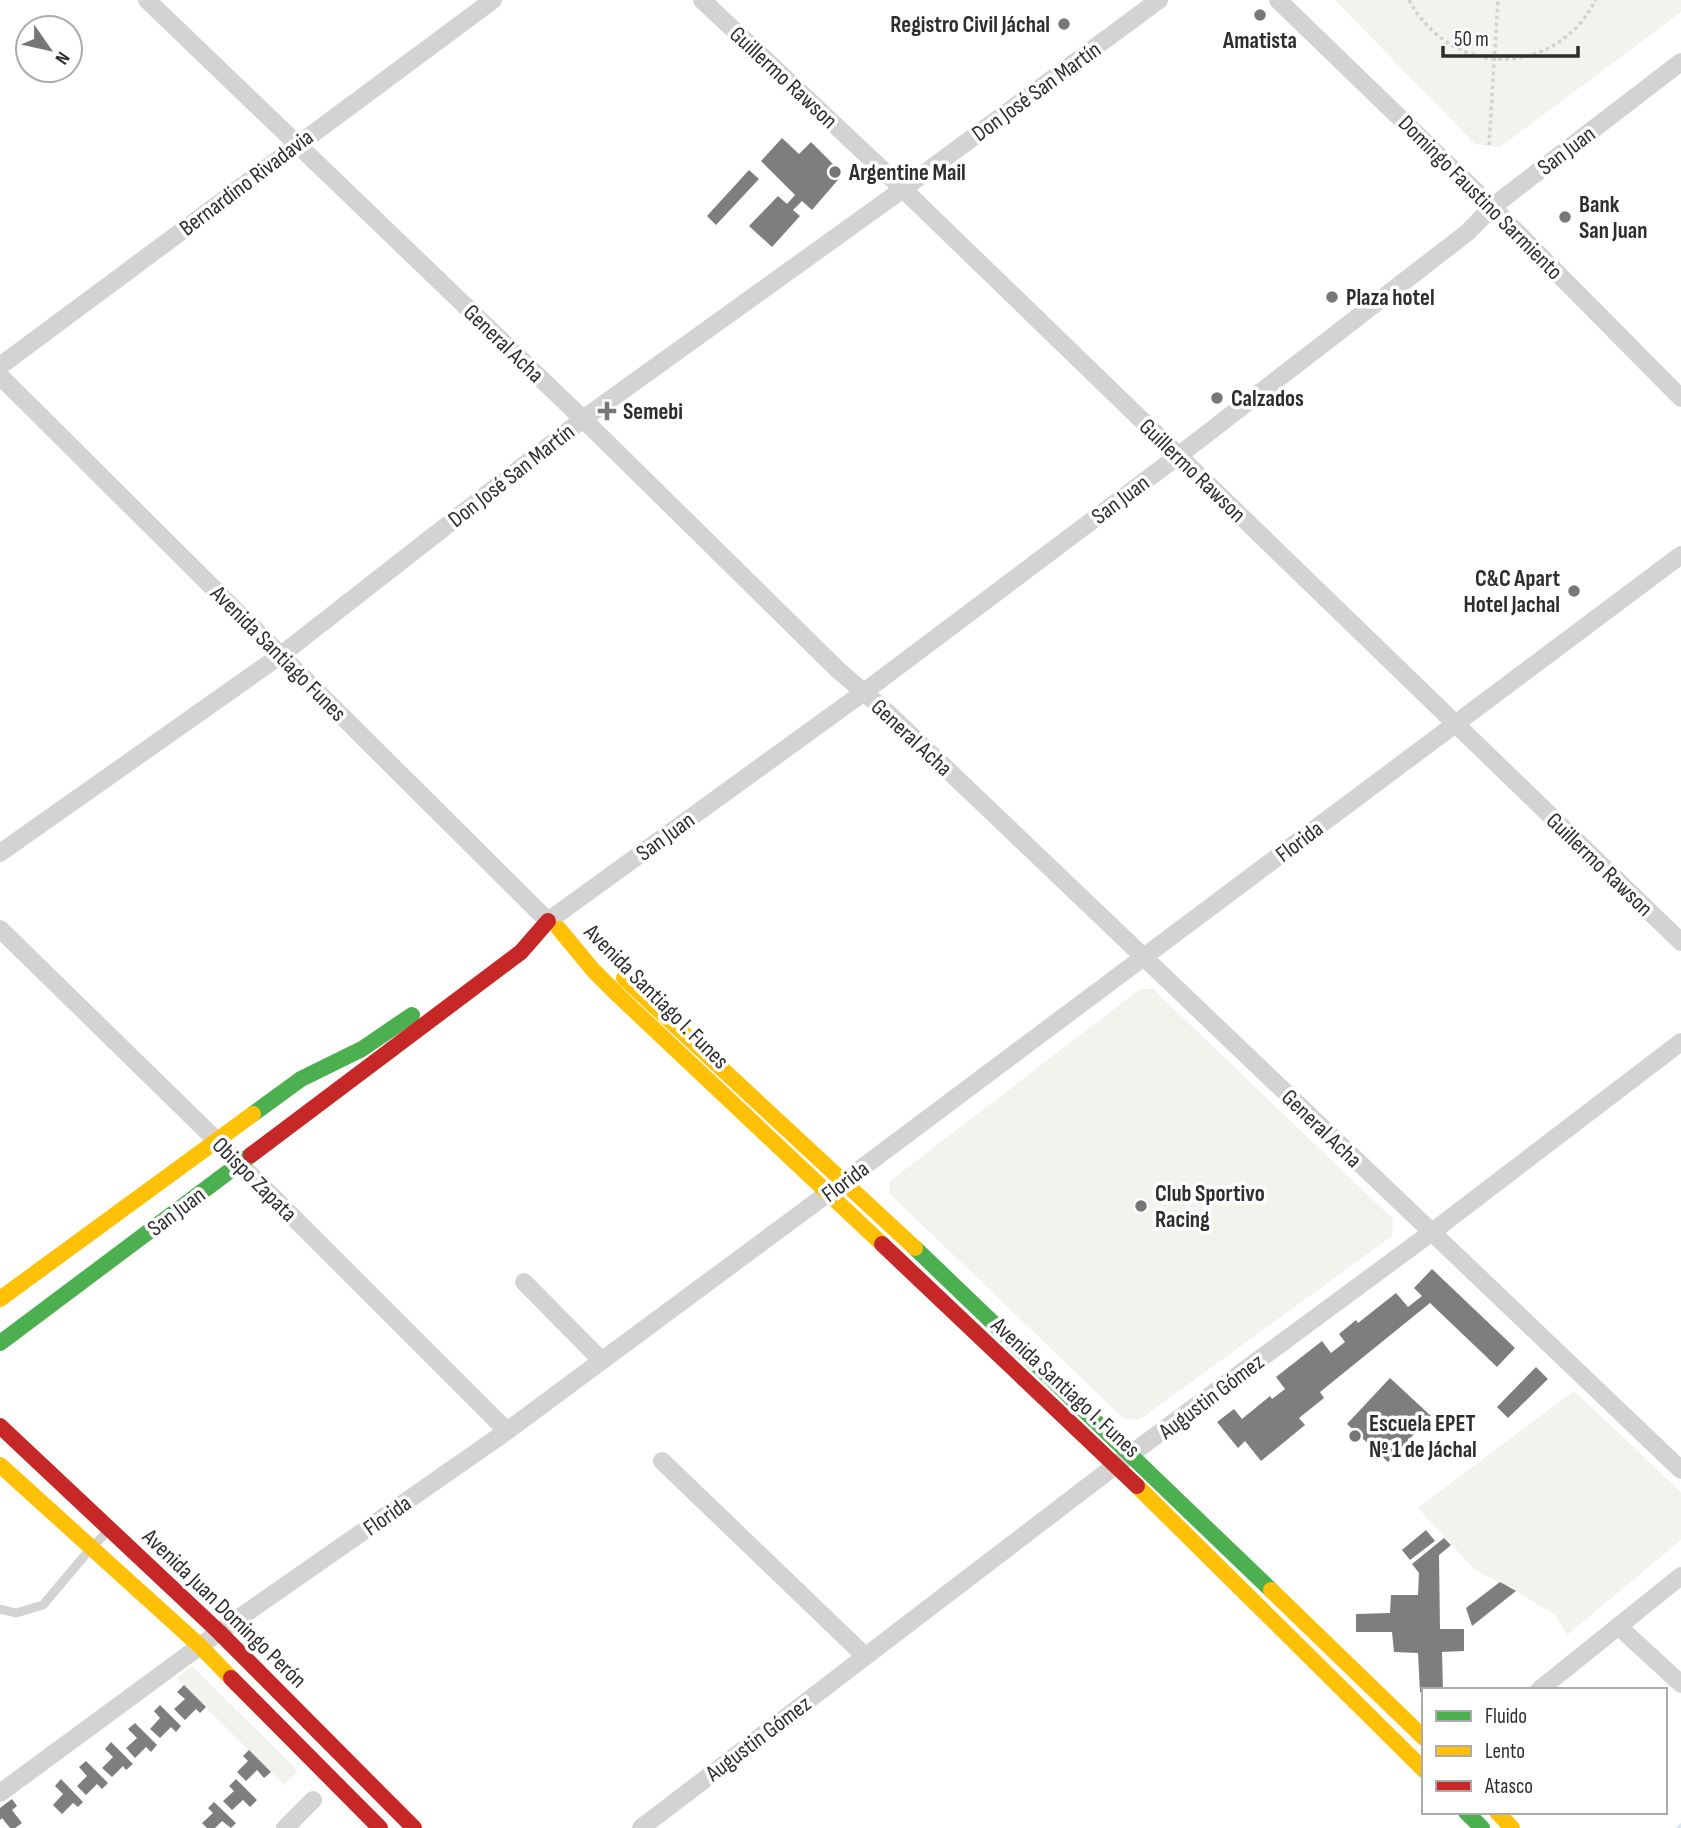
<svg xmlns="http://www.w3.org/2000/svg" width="1681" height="1828" viewBox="0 0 1681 1828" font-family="'Sofia Sans Condensed',sans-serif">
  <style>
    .green { fill: #f1f3ec }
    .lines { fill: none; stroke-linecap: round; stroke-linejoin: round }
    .stream { stroke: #dbe9ee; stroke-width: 5 }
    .building { fill: #7e7e7e }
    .path { stroke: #d2d2d2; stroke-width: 3.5; stroke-dasharray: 3.5 3.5; stroke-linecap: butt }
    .lane { stroke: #d3d3d3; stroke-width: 9 }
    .street { stroke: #d3d3d3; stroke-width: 18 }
    .fast { stroke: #4caf50; stroke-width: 16 }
    .slow { stroke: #ffc107; stroke-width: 16 }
    .jam { stroke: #c62828; stroke-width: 16 }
    .poi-dot { fill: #777; stroke: #fff; stroke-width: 2.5 }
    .labels { text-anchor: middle; stroke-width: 7; stroke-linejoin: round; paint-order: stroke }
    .poi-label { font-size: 23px; font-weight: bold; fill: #2e2e2e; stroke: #fff; text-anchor: start }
    .street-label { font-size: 23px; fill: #2e2e2e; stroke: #fff }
  </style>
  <rect width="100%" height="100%" fill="#fff"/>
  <path class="green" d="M1335 0H1681V12L1500 147 1475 144Z
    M1140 989H1153L1393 1219 1392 1236 1139 1420 1123 1418 889 1193 890 1181Z
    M1574 1391 1681 1492V1540L1567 1635 1555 1615 1516 1591 1475 1570 1418 1508Z
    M192 1666 298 1771 284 1785 176 1678Z"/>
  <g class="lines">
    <path class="stream" d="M1679 1828 1681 1826"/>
  </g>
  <path class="building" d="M782 138 799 154 811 142 843 174 812 210 802 201 793 210 800 216 772 247 749 226 778 196 787 204 795 195 761 161Z
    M749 170 759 179 716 225 707 216Z
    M1432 1269 1515 1348 1497 1367 1430 1303 1320 1392 1324 1398 1299 1418 1305 1425 1261 1461 1245 1441 1238 1448 1217 1422 1234 1409 1242 1419 1270 1396 1272 1399 1285 1389 1276 1377 1322 1341 1331 1353 1345 1342 1339 1334 1356 1320 1358 1323 1396 1293 1408 1307 1422 1296 1414 1288Z
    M1536 1367 1548 1379 1508 1418 1497 1407Z
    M1390 1378 1431 1416 1388 1462 1347 1424Z
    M1426 1530 1435 1541 1410 1560 1402 1550Z
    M1444 1538 1451 1545 1439 1555 1440 1629H1464V1651L1442 1652 1443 1690 1420 1692 1418 1653 1394 1652 1392 1632H1356V1614L1390 1613 1391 1595H1418L1419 1573 1412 1564Z
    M1500 1582 1516 1591 1472 1626 1466 1608Z
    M184 1685 206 1707 200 1713 196 1709 185 1720 174 1709 185 1699 177 1692Z
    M160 1705 181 1726 176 1732 171 1727 160 1738 150 1729 160 1718 154 1711Z
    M135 1723 157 1745 151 1752 146 1747 135 1758 126 1748 137 1738 128 1729Z
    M111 1742 133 1764 126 1770 123 1766 112 1777 102 1768 113 1757 105 1749Z
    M249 1750 271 1772 264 1778 257 1770 246 1781 237 1772 248 1761 243 1756Z
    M86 1761 108 1783 102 1789 97 1784 86 1795 77 1786 87 1776 79 1767Z
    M61 1779 83 1802 78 1807 73 1803 62 1814 53 1805 63 1794 55 1786Z
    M236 1779 257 1800 250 1807 243 1800 232 1810 223 1801 234 1791 229 1786Z
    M12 1799 17 1806 12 1810 22 1823 15 1828H10L2 1818 0 1820V1808Z
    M214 1802 236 1823 231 1828 222 1821 215 1828H207L202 1823 213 1813 208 1808Z"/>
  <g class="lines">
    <path class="path" d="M1409 0C1444 65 1524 80 1577 27 1585 19 1590 9 1596 0
      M1489 145 1498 0"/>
    <path class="lane" d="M0 1609 16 1613 43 1605 91 1548 109 1530"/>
    <path class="street" d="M147 0 583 419 838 670 887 712 1681 1470
      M702 0 903 189 1681 942
      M1278 0 1492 207 1681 398
      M0 366 493 0
      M0 376 548 921 864 692 1178 456 1468 232 1492 207 1681 62
      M0 853 281 655 583 419 903 189 1159 0
      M0 929 217 1141 507 1431
      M524 1282 602 1361
      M662 1461 865 1656
      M1618 1626 1681 1684
      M1539 1690 1681 1576
      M0 1793 219 1632 507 1431 827 1194 1681 555
      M285 1828 313 1800
      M641 1828 1116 1465 1432 1232 1681 1042"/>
    <path class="fast" d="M253 1114 301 1079 362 1049 412 1015
      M915 1248 1271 1590
      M0 1343 251 1155
      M1466 1812 1482 1828"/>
    <path class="slow" d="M559 929 593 970 620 997 882 1244
      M624 978 915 1248
      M0 1299 253 1114
      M0 1465 200 1646 231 1678
      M1137 1486 1424 1770
      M1271 1590 1424 1738
      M1497 1812 1512 1828"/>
    <path class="jam" d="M251 1155 521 952 548 921
      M882 1244 1137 1486
      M0 1426 219 1632 414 1828
      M231 1678 380 1828"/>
  </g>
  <g class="poi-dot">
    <circle cx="1260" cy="15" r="7"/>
    <circle cx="1064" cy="24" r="7"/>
    <circle cx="835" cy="172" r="7"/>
    <circle cx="1565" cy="217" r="7"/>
    <circle cx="1332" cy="297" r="7"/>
    <circle cx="1217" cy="398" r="7"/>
    <path d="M603.5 400.5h7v7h7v7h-7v7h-7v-7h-7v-7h7z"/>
    <circle cx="1574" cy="591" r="7"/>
    <circle cx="1141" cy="1206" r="7"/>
    <circle cx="1355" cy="1436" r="7"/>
  </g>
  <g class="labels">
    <g class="poi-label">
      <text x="1050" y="32" text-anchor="end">Registro Civil Jáchal</text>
      <text x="1260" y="48" text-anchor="middle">Amatista</text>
      <text x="849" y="180">Argentine Mail</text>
      <text x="1579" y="212">Bank<tspan x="1579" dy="26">San Juan</tspan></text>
      <text x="1346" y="305">Plaza hotel</text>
      <text x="1231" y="406">Calzados</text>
      <text x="623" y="419">Semebi</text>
      <text x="1560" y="586" text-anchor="end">C&amp;C Apart<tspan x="1560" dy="26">Hotel Jachal</tspan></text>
      <text x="1155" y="1201">Club Sportivo<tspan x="1155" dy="26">Racing</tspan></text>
      <text x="1369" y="1431">Escuela EPET<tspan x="1369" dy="26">Nº 1 de Jáchal</tspan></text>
    </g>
    <g class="street-label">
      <text transform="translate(784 77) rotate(43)" y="8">Guillermo Rawson</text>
      <text transform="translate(1036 91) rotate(-36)" y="8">Don José San Martín</text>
      <text transform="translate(1566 150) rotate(-37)" y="8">San Juan</text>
      <text transform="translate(246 182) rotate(-37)" y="8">Bernardino Rivadavia</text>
      <text transform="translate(1481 197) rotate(45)" y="8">Domingo Faustino Sarmiento</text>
      <text transform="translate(504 343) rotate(44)" y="8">General Acha</text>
      <text transform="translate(1193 470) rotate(44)" y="8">Guillermo Rawson</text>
      <text transform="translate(511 475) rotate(-38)" y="8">Don José San Martín</text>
      <text transform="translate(1120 499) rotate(-37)" y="8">San Juan</text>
      <text transform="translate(279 653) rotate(45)" y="8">Avenida Santiago Funes</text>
      <text transform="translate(912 737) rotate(43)" y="8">General Acha</text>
      <text transform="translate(665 836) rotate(-36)" y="8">San Juan</text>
      <text transform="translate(1299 841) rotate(-37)" y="8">Florida</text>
      <text transform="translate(1600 864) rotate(44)" y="8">Guillermo Rawson</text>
      <text transform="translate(657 996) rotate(45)" y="8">Avenida Santiago I. Funes</text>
      <text transform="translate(1322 1128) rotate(44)" y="8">General Acha</text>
      <text transform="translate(255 1179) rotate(45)" y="8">Obispo Zapata</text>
      <text transform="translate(845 1181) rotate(-37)" y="8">Florida</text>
      <text transform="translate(176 1211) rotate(-37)" y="8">San Juan</text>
      <text transform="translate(1066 1387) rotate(43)" y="8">Avenida Santiago I. Funes</text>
      <text transform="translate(1211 1396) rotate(-37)" y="8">Augustin Gómez</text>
      <text transform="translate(387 1515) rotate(-35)" y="8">Florida</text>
      <text transform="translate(225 1608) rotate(44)" y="8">Avenida Juan Domingo Perón</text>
      <text transform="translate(758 1738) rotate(-37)" y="8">Augustin Gómez</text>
    </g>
  </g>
  <rect x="1422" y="1688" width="245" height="126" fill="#ffffff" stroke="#ababab" stroke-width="2"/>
  <rect x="1436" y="1711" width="35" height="10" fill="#4caf50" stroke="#ababab" stroke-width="2"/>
  <text x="1485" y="1723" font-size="21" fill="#2e2e2e">Fluido</text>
  <rect x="1436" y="1746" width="35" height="10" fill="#ffc107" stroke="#ababab" stroke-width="2"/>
  <text x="1485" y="1758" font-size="21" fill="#2e2e2e">Lento</text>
  <rect x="1436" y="1781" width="35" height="10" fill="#c62828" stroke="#ababab" stroke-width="2"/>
  <text x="1485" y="1793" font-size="21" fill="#2e2e2e">Atasco</text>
  <g transform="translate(49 49) rotate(124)"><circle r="33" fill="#ffffff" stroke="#ababab" stroke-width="2"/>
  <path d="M0-5L12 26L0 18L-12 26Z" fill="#777777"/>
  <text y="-10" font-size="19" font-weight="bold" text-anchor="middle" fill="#2e2e2e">N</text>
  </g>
  <path d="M1443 46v10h135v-10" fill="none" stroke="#2e2e2e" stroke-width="3.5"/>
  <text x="1454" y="46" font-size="21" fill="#2e2e2e" stroke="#ffffff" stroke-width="5" paint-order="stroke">50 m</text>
</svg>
